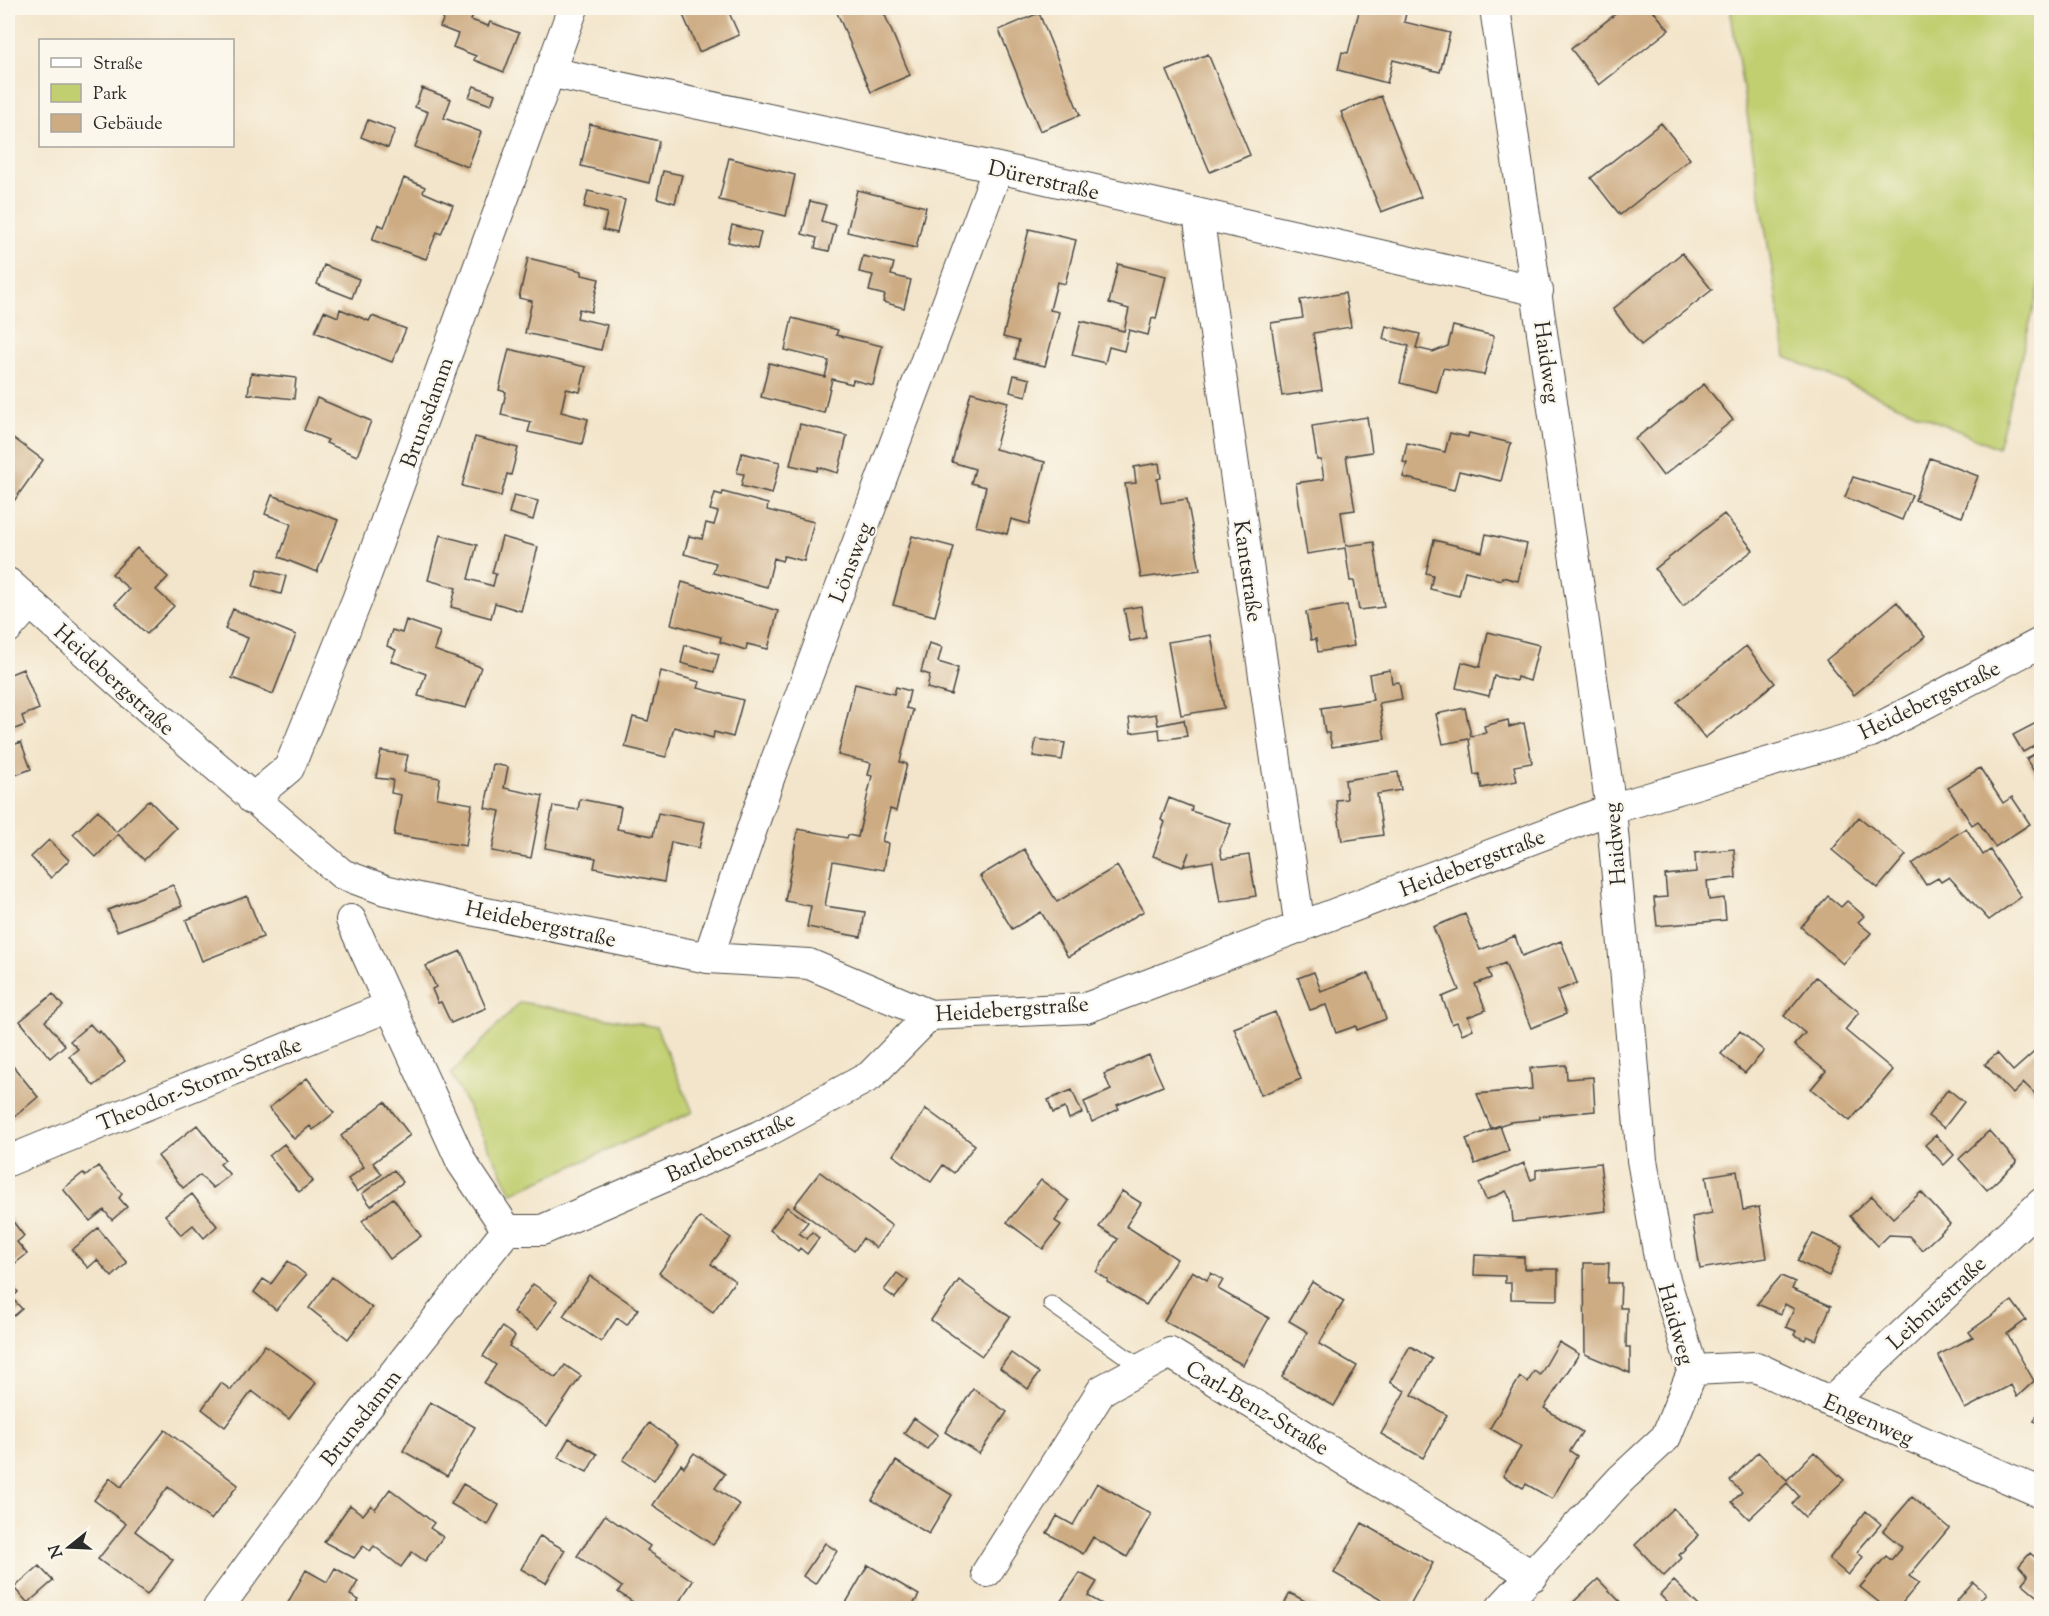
<svg xmlns="http://www.w3.org/2000/svg" width="2049" height="1616" viewBox="0 0 2049 1616" font-family="'Sorts Mill Goudy',serif">
  <style>
    .green { fill: #c1cf71; stroke: #767d4e; stroke-width: 1.5 }
    .building { fill: #cdac83 }
    .lines { fill: none; stroke-linecap: round; stroke-linejoin: round }
    .service-casing { stroke: #494743; stroke-width: 17 }
    .minor-casing { stroke: #494743; stroke-width: 32 }
    .service { stroke: #fff; stroke-width: 15 }
    .minor { stroke: #fff; stroke-width: 30 }
    .labels { text-anchor: middle; stroke-width: 4.5; stroke-linejoin: round; paint-order: stroke }
    .street-label { font-size: 22px; fill: #2b2b2b; stroke: #fbf7ec }
  </style>
  <rect width="100%" height="100%" fill="#fbf7ec"/>
  <filter id="ink" filterUnits="userSpaceOnUse"><feTurbulence type="fractalNoise" baseFrequency=".0167" numOctaves="2"/><feDisplacementMap in="SourceGraphic" scale="12" xChannelSelector="R" yChannelSelector="G"/><feConvolveMatrix kernelMatrix="1 2 1 2 8 2 1 2 1" color-interpolation-filters="sRGB"/></filter>
  <filter id="wash" filterUnits="userSpaceOnUse"><feTurbulence type="fractalNoise" baseFrequency=".008" numOctaves="4" result="noise"/><feDisplacementMap in="SourceGraphic" scale="24" xChannelSelector="R" yChannelSelector="G"/><feGaussianBlur stdDeviation="1.35" result="paint"/><feColorMatrix in="noise" values="0 0 0 0 0 0 0 0 0 0 0 0 0 0 0 0 0 1.4 0 .05"/><feComposite in="paint" operator="in"/></filter>
  <g filter="url(#wash)">
    <rect width="100%" height="100%" fill="#f3e5cb"/>
    <path class="green" d="M1730 8H2041V280L1998 448 1786 357Z
      M520 1002 656 1027 693 1112 512 1193 451 1074Z"/>
    <g id="blocks">
      <path class="building" d="M448 8H476L471 20 488 26 490 22 519 33 504 72 474 60 476 56 453 47 458 34 440 27Z
        M680 8H727L739 35 699 52Z
        M835 8H882L910 75 871 92Z
        M1360 8H1383L1406 13 1404 22 1450 33 1440 72 1393 60 1387 83 1338 70 1342 52 1348 53Z
        M1623 8H1651L1669 30 1599 85 1571 49Z
        M1039 13 1080 115 1040 131 999 30Z
        M1208 54 1250 155 1210 172 1167 71Z
        M474 86 495 94 491 105 469 97Z
        M422 88 451 99 444 118 481 132 468 167 415 147 428 112 415 107Z
        M1381 96 1421 197 1381 212 1341 112Z
        M368 120 395 130 388 148 361 137Z
        M1661 123 1690 159 1620 215 1591 178Z
        M590 124 659 141 649 183 581 166Z
        M729 158 795 175 786 216 719 200Z
        M663 171 682 175 675 203 657 198Z
        M404 178 425 187 423 192 453 205 441 234 437 232 426 259 372 240 378 224 384 227Z
        M857 190 926 207 916 248 847 232Z
        M588 191 625 200 617 233 603 230 607 213 584 207Z
        M810 201 826 205 821 221 836 225 829 251 815 248 817 238 802 234Z
        M732 225 761 232 757 249 728 242Z
        M1029 229 1076 240 1065 284 1057 282 1050 310 1059 312 1045 366 1015 359 1019 341 1003 337Z
        M1682 253 1712 290 1641 345 1613 309Z
        M863 256 894 263 891 275 911 280 904 308 883 302 885 295 869 291 873 275 859 272Z
        M528 258 582 271V275L599 279 591 312 579 309 577 318 607 325 601 350 525 333 532 301 519 298Z
        M1118 264 1166 276 1156 319 1152 318 1148 335 1129 330 1124 351 1109 347 1105 363 1072 355 1081 321 1124 331 1129 309 1109 303Z
        M324 265 359 279 352 298 317 284Z
        M1345 293 1351 327 1313 333 1322 390 1282 396 1271 323 1303 318 1300 300Z
        M340 309 369 321 372 316 406 329 392 362 315 332 324 311 338 317Z
        M792 318 838 330 836 335 882 346 873 385 853 380 852 384 832 379 824 413 761 397 769 363 825 377 829 361 785 350Z
        M1386 326 1420 334 1416 348 1433 352 1448 346 1453 326 1494 336 1484 375 1443 368 1437 392 1400 383 1409 346 1383 339Z
        M509 349 586 367 580 392 566 389 561 412 588 419 582 444 528 432 531 422 501 415 506 392 499 390Z
        M251 373 296 378 294 399 248 394Z
        M1014 375 1030 379 1026 396 1010 392Z
        M1704 384 1733 420 1663 476 1635 439Z
        M971 392 1008 402 995 449 1045 462 1029 524 1011 519 1007 534 976 526 986 487 971 483 975 469 952 462Z
        M317 398 371 421 357 456 326 443 328 440 304 430Z
        M1367 417 1372 452 1346 456 1355 510 1341 512 1346 546 1374 542 1384 607 1359 610 1354 581H1350L1345 548 1307 554 1296 483 1324 479 1321 460H1317L1312 426Z
        M800 424 847 436 838 473 818 467 817 471 790 465Z
        M1450 433 1468 437 1469 433 1511 443 1501 481 1459 471 1454 490 1403 477 1407 463 1403 462 1407 443 1445 452Z
        M8 434 43 460 14 501 8 496Z
        M475 437 518 448 511 475 507 474 501 496 462 486Z
        M742 453 780 462 772 494 741 486 744 474 737 473Z
        M1930 458 1978 476 1962 517 1915 500Z
        M1159 463 1161 478 1157 479 1161 503 1187 499 1200 570 1141 578 1125 484 1136 483 1134 467Z
        M1853 477 1912 495 1902 520 1845 497Z
        M723 492 768 504 767 510 814 522 804 561 784 556 782 561 774 558 767 587 713 573 716 563 684 554 689 536 702 539 706 523 714 525 718 512 710 510 715 493 722 495Z
        M272 495 338 520 317 572 279 557 291 524 265 514Z
        M514 495 538 501 533 520 509 513Z
        M1724 514 1753 550 1683 606 1655 569Z
        M1486 534 1527 544 1518 581 1502 577 1501 580 1465 571 1459 596 1430 589 1433 575 1426 573 1434 540 1482 552Z
        M440 535 477 545 468 579 493 586 496 574 492 573 502 537 538 547 521 611 495 603 491 618 451 607 456 588 428 580Z
        M912 536 954 547 935 616 893 605Z
        M137 548 168 577 156 590 174 606 147 634 115 604 129 589 112 574Z
        M258 569 286 576 281 594 253 586Z
        M682 582 778 611 768 649 747 644 746 650 720 642 721 637 671 624Z
        M1897 602 1925 637 1854 695 1826 660Z
        M1347 605 1354 646 1318 652 1316 639 1311 640 1306 612Z
        M1141 606 1146 638 1130 641 1124 609Z
        M233 609 296 635 273 694 232 678 248 638 225 629Z
        M406 620 440 632 434 650 481 667 466 708 418 696 426 674 391 661 396 650 387 646 392 630 402 633Z
        M1488 632 1539 645 1530 681 1517 677 1516 681 1494 676 1489 696 1456 688 1462 662 1480 667Z
        M1211 635 1224 708 1181 715 1168 642Z
        M929 643 942 647 938 662 958 668 951 695 927 688 930 675 921 672Z
        M685 645 719 654 714 672 681 663Z
        M1746 646 1775 683 1705 738 1677 702Z
        M23 669 39 709 22 716 25 725 8 732V675Z
        M1390 670 1392 683 1399 682 1402 699 1379 703 1385 739 1332 747 1329 733H1325L1321 708 1373 700 1369 674Z
        M661 671 700 682 698 688 743 700 733 737 714 732 713 738 674 727 666 757 625 747 633 717 648 721Z
        M855 684 894 694 896 687 910 691 906 708 913 710 900 762 907 764 896 811 890 809 882 841 888 843 884 870 833 861 825 906 865 912 861 937 807 927 811 906 785 901 798 829 847 838 848 835 858 837 872 776 868 775 871 763 838 755Z
        M1465 708 1471 736 1486 733 1484 726 1508 720 1509 727 1524 723 1532 763 1514 766 1517 781 1482 788 1479 774 1474 775 1469 739 1443 744 1436 714Z
        M1156 714 1158 725 1184 720 1187 736 1160 740 1159 729 1131 733 1129 718Z
        M2038 722 2042 729V742L2023 752 2013 735Z
        M1036 739 1065 743 1062 760 1033 756Z
        M21 742 31 769 8 778V747Z
        M2042 749V784L2026 759Z
        M381 751 408 755 404 772 440 778 437 798 472 804 466 846 394 835 401 795 391 793 393 780 376 778Z
        M493 764 508 767 504 788 543 796 531 858 492 851 500 811 485 808Z
        M1980 768 2003 803 2012 797 2030 824 1995 847 1978 821 1972 825 1948 788Z
        M1398 772 1401 790 1377 794 1383 835 1342 841 1336 800 1347 799 1345 780Z
        M1169 798 1192 807 1191 811 1231 824 1220 849 1222 859 1249 855 1256 896 1220 902 1213 861 1184 866 1189 852 1183 867 1153 856 1165 822 1161 820Z
        M580 799 621 807 617 829 653 836 658 813 705 822 699 848 671 842 664 882 594 868 596 858 545 848 553 806 578 810Z
        M149 800 176 828 144 860 118 834 96 857 73 834 98 810 116 832Z
        M1859 817 1906 855 1878 888 1832 850Z
        M1966 828 1983 855 1990 850 2021 897 1989 920 1949 877 1941 882 1938 878 1926 885 1912 864Z
        M49 840 69 860 51 878 31 857Z
        M1024 849 1057 902 1117 866 1144 911 1068 957 1041 912 1012 929 980 876Z
        M1734 849 1736 878 1707 881 1709 900 1724 898 1726 920 1657 926 1654 898 1667 897 1665 875 1696 872 1695 853Z
        M173 885 182 906 117 931 108 910Z
        M247 896 263 937 202 961 186 920Z
        M1828 896 1841 907 1847 901 1864 916 1858 922 1871 933 1843 964 1801 927Z
        M1465 914 1480 950 1515 936 1522 956 1561 941 1577 983 1557 991 1566 1014 1531 1028 1505 963 1488 970 1491 978 1475 984 1486 1010 1468 1017 1473 1029 1462 1034 1457 1022 1452 1024 1442 997 1459 990 1433 927Z
        M461 951 486 1008 451 1023 441 1002 438 1003 432 989 436 987 426 966Z
        M1314 972 1321 991 1369 973 1386 1019 1357 1030 1356 1026 1336 1033 1326 1005 1310 1010 1298 978Z
        M1816 977 1859 1012 1845 1030 1893 1070 1850 1121 1811 1089 1826 1071 1794 1045 1805 1033 1784 1016Z
        M53 994 63 1006 45 1021 65 1045 50 1058 20 1021Z
        M1275 1012 1301 1079 1261 1095 1234 1028Z
        M90 1024 98 1033 100 1031 125 1061 94 1086 69 1056 78 1049 70 1041Z
        M1740 1031 1764 1051 1745 1073 1721 1054Z
        M2042 1045V1101L2024 1083 2013 1094 1985 1064 1997 1053 2013 1071Z
        M1149 1055 1163 1086 1117 1105 1119 1109 1092 1122 1084 1102 1111 1090 1104 1074Z
        M8 1060 38 1097 8 1122Z
        M1566 1065 1567 1079 1593 1077 1595 1111 1540 1116V1119L1510 1122 1491 1128 1477 1094 1532 1089 1530 1068Z
        M307 1078 334 1113 313 1130 310 1126 294 1139 269 1108Z
        M1948 1089 1964 1102 1944 1128 1928 1116Z
        M1072 1090 1082 1113 1069 1119 1065 1108 1053 1113 1048 1100Z
        M385 1102 410 1135 373 1163 382 1174 357 1192 348 1179 364 1167 341 1136Z
        M926 1109 975 1145 954 1173 943 1165 931 1182 893 1155Z
        M197 1125 225 1160 220 1164 230 1175 213 1188 200 1175 183 1188 158 1156Z
        M1500 1126 1509 1151 1475 1164 1466 1139Z
        M1989 1131 2017 1162 1987 1190 1959 1159Z
        M1936 1135 1954 1155 1944 1165 1925 1145Z
        M284 1144 313 1181 299 1192 269 1156Z
        M1524 1163 1531 1180 1536 1178V1170L1600 1163 1606 1211 1513 1222 1511 1200 1506 1191 1486 1200 1479 1183Z
        M98 1166 122 1194 119 1198 127 1207 112 1220 104 1210 90 1221 63 1189 83 1173 86 1176Z
        M394 1170 403 1182 371 1206 362 1194Z
        M1737 1171 1743 1210 1759 1207 1767 1258 1700 1269 1692 1217 1712 1213 1706 1176Z
        M820 1172 892 1226 876 1248 863 1238 854 1251 794 1206Z
        M1041 1180 1069 1201 1055 1221 1061 1225 1043 1249 1007 1222Z
        M1122 1191 1141 1203 1126 1226 1177 1259 1146 1305 1107 1282 1108 1280 1096 1272 1118 1239 1099 1227Z
        M1921 1192 1950 1224 1922 1250 1909 1236 1889 1235 1878 1246 1850 1216 1872 1196 1893 1218Z
        M192 1194 217 1226 204 1238 193 1225 181 1235 165 1215Z
        M393 1198 421 1236 390 1259 362 1221Z
        M787 1207 808 1222 799 1233 807 1239 812 1232 819 1238 807 1254 800 1248 798 1251 770 1230Z
        M8 1215 24 1236 17 1242 27 1254 8 1269Z
        M700 1217 731 1238 711 1264 735 1281 713 1312 659 1273Z
        M98 1228 127 1263 112 1277 97 1260 88 1268 72 1250Z
        M1813 1234 1842 1247 1829 1276 1797 1261Z
        M1475 1255 1524 1257V1269H1558V1300L1511 1299V1283H1505V1276L1474 1275Z
        M288 1261 306 1275 276 1310 254 1292 263 1279 271 1284Z
        M1584 1263H1609L1608 1283H1621L1620 1308H1627L1626 1347H1630V1373L1585 1354Z
        M1192 1271 1207 1280 1211 1273 1223 1280 1218 1289 1269 1318 1243 1365 1164 1321Z
        M897 1273 908 1281 895 1298 884 1290Z
        M590 1276 638 1309 627 1325 617 1318 601 1342 563 1316Z
        M1781 1276 1795 1282 1792 1289 1831 1306 1816 1340 1807 1336 1805 1340 1794 1335 1796 1331 1786 1327 1794 1309 1785 1304 1781 1314 1757 1304Z
        M332 1277 372 1308 348 1339 309 1308Z
        M8 1280 18 1292 12 1298 22 1309 14 1316 8 1308Z
        M959 1280 1010 1317 982 1356 931 1320Z
        M1312 1282 1344 1301 1319 1344 1357 1366 1334 1406 1282 1377 1308 1332 1289 1321Z
        M533 1284 558 1301 538 1329 513 1312Z
        M2012 1301 2026 1320 2007 1334 2034 1381 2017 1397 2011 1385 1965 1409 1938 1355 1973 1337 1969 1332Z
        M502 1327 515 1336 509 1346 556 1378 565 1365 581 1376 547 1426 484 1383 496 1365 483 1356Z
        M1559 1342 1579 1354 1544 1408 1582 1432 1570 1451 1577 1456 1552 1499 1526 1484 1523 1488 1503 1476 1521 1447 1490 1428 1520 1377 1528 1382 1534 1371 1540 1375Z
        M265 1345 316 1383 289 1419 252 1391 225 1427 202 1409 221 1383 231 1390Z
        M1410 1346 1432 1359 1412 1395 1447 1415 1423 1458 1381 1434 1405 1391 1390 1382Z
        M1011 1353 1039 1373 1028 1389 1000 1368Z
        M973 1389 1007 1412 979 1454 945 1432Z
        M430 1402 475 1427 447 1476 403 1451Z
        M2042 1404V1424L2034 1421Z
        M914 1418 938 1435 927 1449 904 1433Z
        M649 1423 678 1444 654 1481 623 1460Z
        M165 1430 238 1485 211 1520 168 1487 135 1531 173 1560 147 1595 98 1559 126 1524 94 1500 110 1478 121 1487Z
        M569 1438 597 1454 587 1472 558 1457Z
        M1758 1452 1787 1480 1814 1452 1844 1480 1805 1517 1792 1504 1799 1496 1787 1483 1749 1519 1732 1502 1742 1492 1730 1481Z
        M694 1453 725 1474 715 1488 740 1505 713 1545 653 1505 681 1464 684 1467Z
        M896 1461 952 1495 929 1534 872 1500Z
        M1097 1483 1151 1514 1127 1557 1093 1537 1083 1554 1047 1533 1057 1516 1073 1525Z
        M463 1484 499 1505 488 1525 451 1504Z
        M390 1489 434 1523 430 1528 443 1537 425 1561 412 1552 401 1567 374 1546 370 1551 363 1546 354 1558 324 1542 350 1505 363 1515 371 1505 375 1509Z
        M1912 1497 1949 1528 1909 1576 1919 1583 1898 1608H1886L1860 1587 1886 1556 1891 1560 1902 1547 1883 1531Z
        M1673 1508 1699 1535 1679 1555 1682 1558 1664 1576 1635 1545Z
        M1866 1511 1881 1524 1857 1552 1863 1557 1848 1575 1829 1559Z
        M605 1515 650 1546 647 1550 693 1581 675 1608H642L618 1592 622 1587 577 1556Z
        M1362 1523 1433 1563 1408 1608H1395L1334 1573Z
        M540 1536 565 1550 546 1583 521 1569Z
        M825 1543 837 1551 815 1584 803 1576Z
        M2030 1553 2042 1563V1600L2022 1583 2028 1576 2019 1566Z
        M868 1565 919 1595 911 1608H843Z
        M39 1566 53 1581 28 1603 14 1588Z
        M335 1568 358 1581 350 1595 359 1600 354 1608H285L306 1570 327 1582Z
        M1080 1573 1097 1582 1088 1596 1109 1608H1056Z
        M1598 1579 1626 1608H1567Z
        M1674 1581 1701 1608H1673L1660 1595Z
        M1973 1582 1986 1593 1973 1608H1963L1956 1602Z
        M1290 1593 1318 1608H1282Z"/>
    </g>
  </g>
  <g filter="url(#ink)">
    <use href="#blocks" fill-opacity="0" stroke="#494743" stroke-width="1.5"/>
    <g class="lines">
      <defs>
        <path id="service" d="M1051 1304 1142 1368"/>
        <path id="minor" d="M1495 8 1611 809 1642 1160 1660 1263 1693 1370 1666 1437 1621 1479 1501 1608
          M549 72 998 168 1538 291
          M1198 214 1300 928
          M8 583 141 702 342 874 385 890 476 911 708 958 809 964 930 1015 1086 1008 1611 809 1871 732 2042 642
          M8 628 30 603
          M252 799 289 768 357 600 573 8
          M351 920 462 1163 507 1230
          M708 958 770 776 998 168
          M8 1161 390 1006
          M507 1230H542L759 1136 870 1076 930 1015
          M1693 1370 1756 1367 1831 1402 2042 1493
          M1831 1402 2042 1203
          M987 1572 1102 1390 1170 1353 1533 1576
          M218 1608 350 1429 507 1230"/>
      </defs>
      <use href="#service" class="service-casing"/>
      <use href="#minor" class="minor-casing"/>
      <use href="#service" class="service"/>
      <use href="#minor" class="minor"/>
    </g>
  </g>
  <g class="labels">
    <g class="street-label">
      <text transform="translate(1044 179) rotate(13)" y="8">Dürerstraße</text>
      <text transform="translate(1548 362) rotate(82)" y="8">Haidweg</text>
      <text transform="translate(426 412) rotate(-70)" y="8">Brunsdamm</text>
      <text transform="translate(850 562) rotate(-69)" y="8">Lönsweg</text>
      <text transform="translate(1249 571) rotate(82)" y="8">Kantstraße</text>
      <text transform="translate(115 679) rotate(42)" y="8">Heidebergstraße</text>
      <text transform="translate(1929 699) rotate(-26)" y="8">Heidebergstraße</text>
      <text transform="translate(1614 844) rotate(-95)" y="8">Haidweg</text>
      <text transform="translate(1472 862) rotate(-21)" y="8">Heidebergstraße</text>
      <text transform="translate(541 923) rotate(12)" y="8">Heidebergstraße</text>
      <text transform="translate(1012 1008) rotate(-4)" y="8">Heidebergstraße</text>
      <text transform="translate(199 1083) rotate(-22)" y="8">Theodor-Storm-Straße</text>
      <text transform="translate(730 1146) rotate(-25)" y="8">Barlebenstraße</text>
      <text transform="translate(1936 1302) rotate(-43)" y="8">Leibnizstraße</text>
      <text transform="translate(1677 1324) rotate(74)" y="8">Haidweg</text>
      <text transform="translate(1258 1407) rotate(31)" y="8">Carl-Benz-Straße</text>
      <text transform="translate(360 1417) rotate(-52)" y="8">Brunsdamm</text>
      <text transform="translate(1869 1419) rotate(24)" y="8">Engenweg</text>
    </g>
  </g>
  <rect width="2049" height="1616" fill="none" stroke="#fbf7ec" stroke-width="30"/>
  <rect x="39" y="39" width="195" height="108" fill="#fbf7ec" stroke="#a8a59f" stroke-width="1.5"/>
  <rect x="51" y="58" width="30" height="9" fill="#ffffff" stroke="#a8a59f" stroke-width="1.5"/>
  <text x="93" y="69" font-size="18" fill="#2b2b2b">Straße</text>
  <rect x="51" y="84" width="30" height="18" fill="#c1cf71" stroke="#a8a59f" stroke-width="1.5"/>
  <text x="93" y="99" font-size="18" fill="#2b2b2b">Park</text>
  <rect x="51" y="114" width="30" height="18" fill="#cdac83" stroke="#a8a59f" stroke-width="1.5"/>
  <text x="93" y="129" font-size="18" fill="#2b2b2b">Gebäude</text>
  <g transform="translate(69 1547) rotate(252)" stroke="#fbf7ec" stroke-width="4.5" paint-order="stroke">
  <path d="M0-4.5L10 22L0 15L-10 22Z" fill="#2b2b2b"/>
  <text y="-9" font-size="16" font-weight="bold" text-anchor="middle" fill="#2b2b2b">N</text>
  </g>
</svg>
